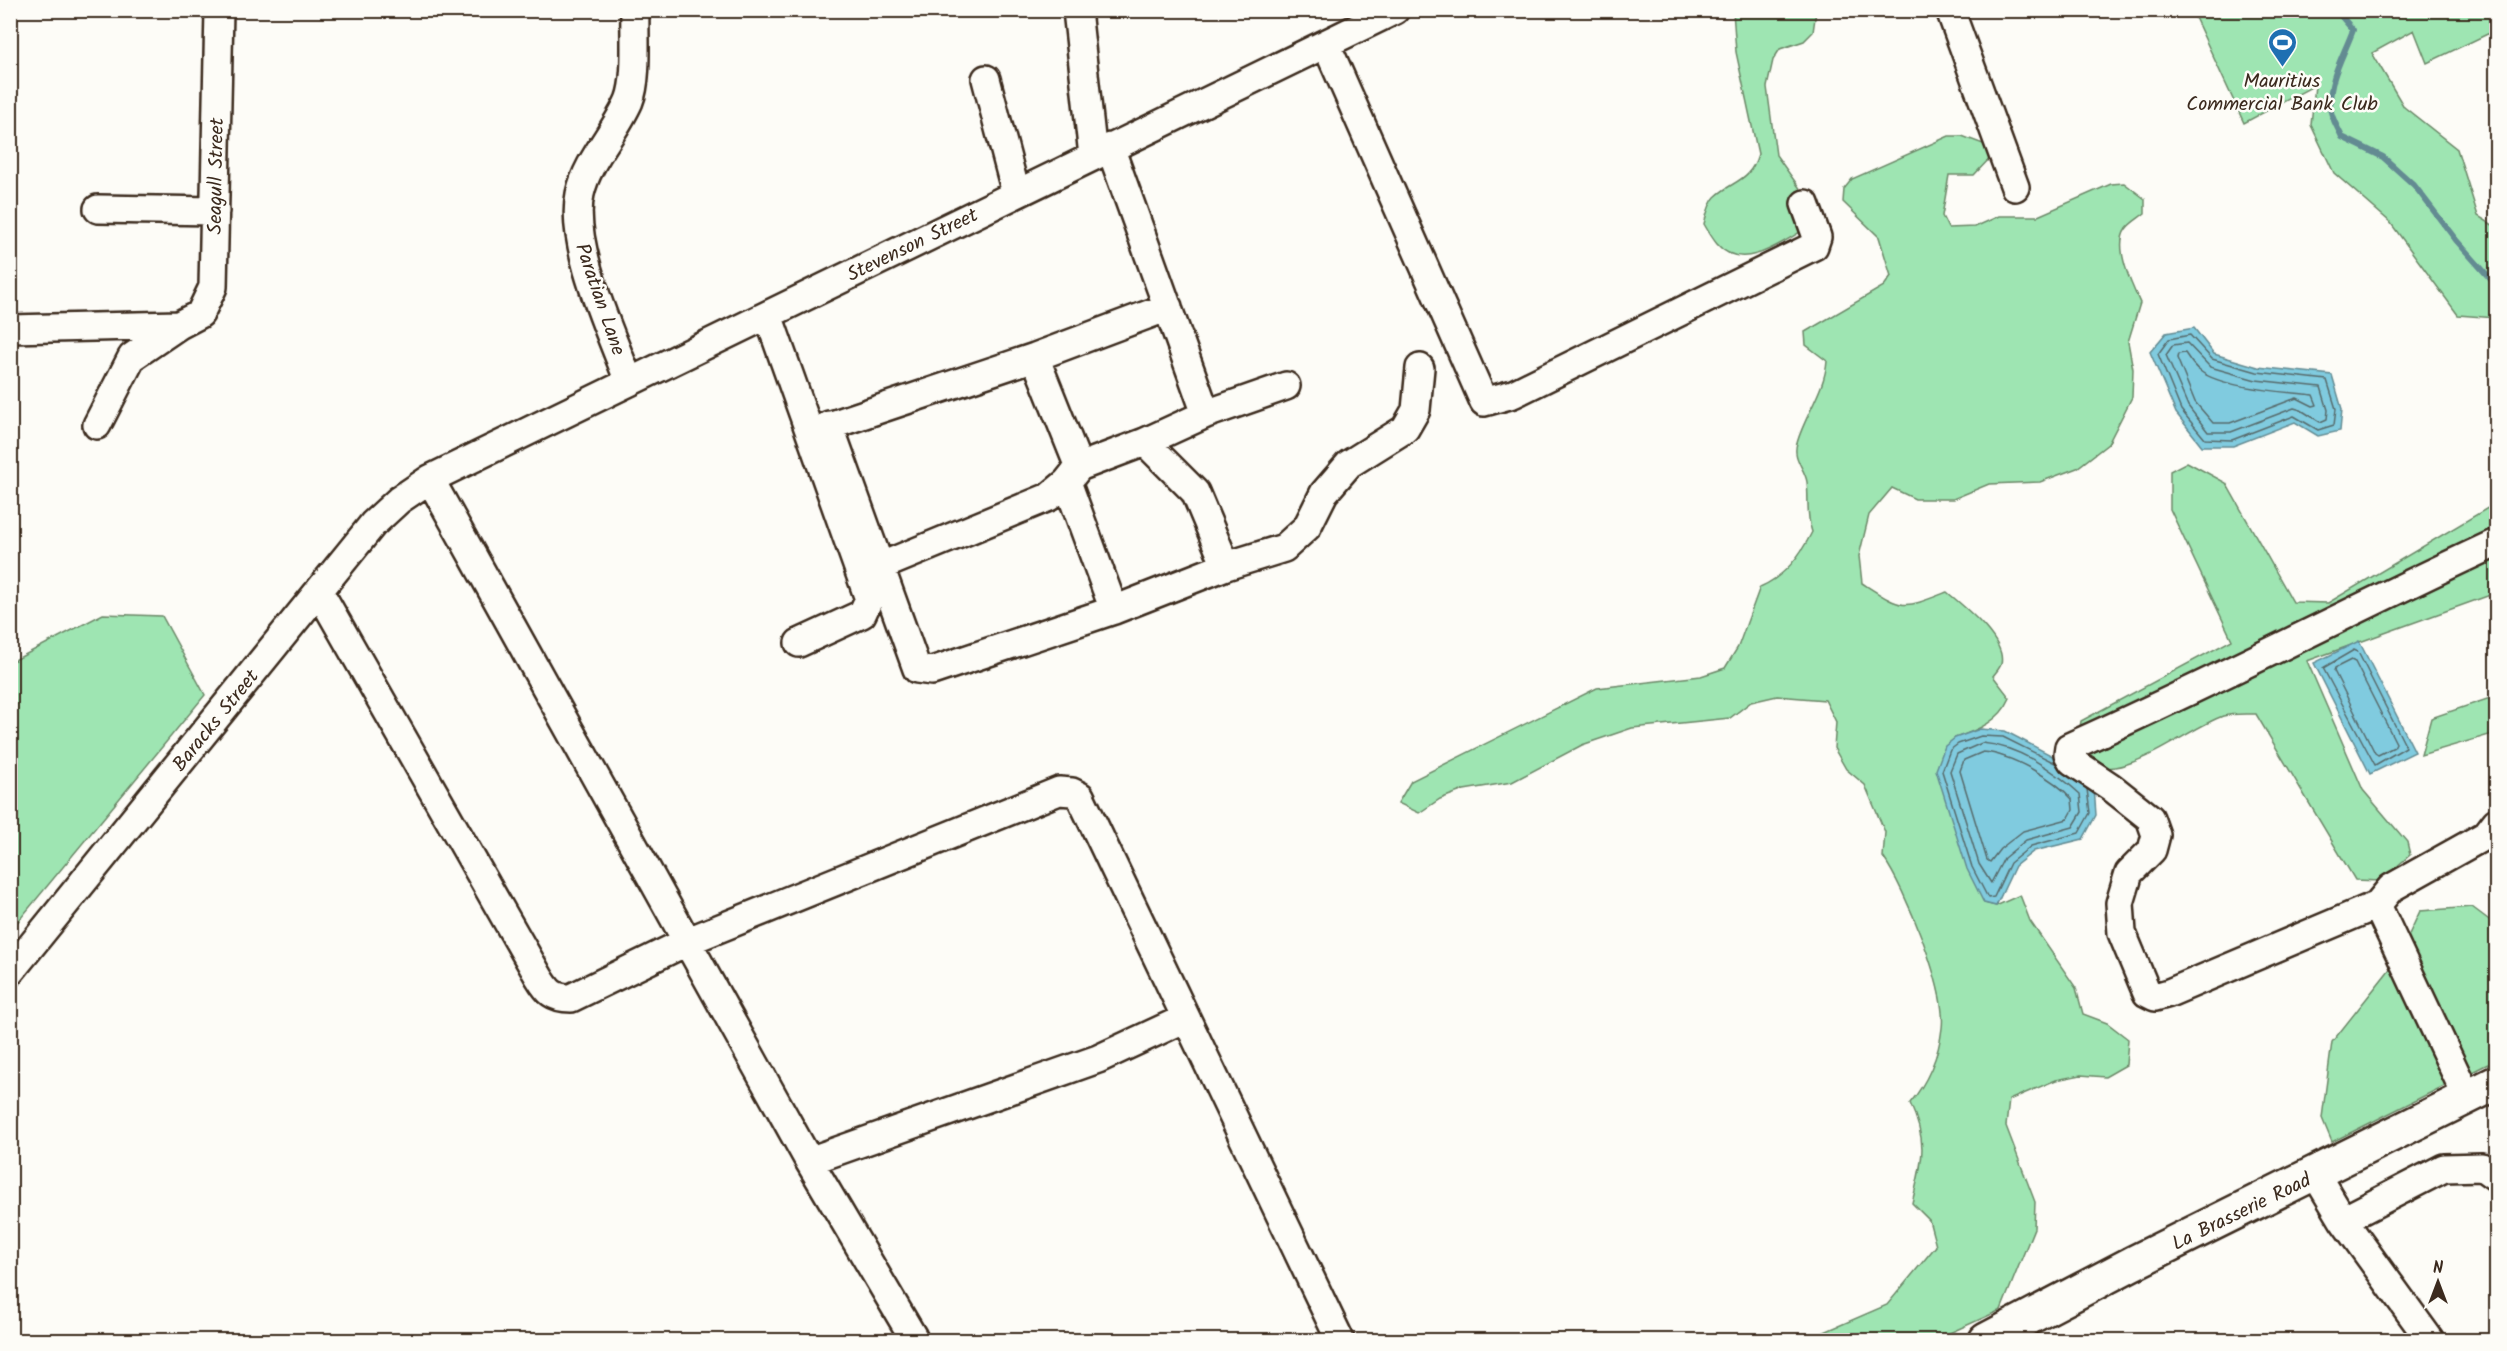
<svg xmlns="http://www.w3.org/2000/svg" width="2507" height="1351" viewBox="0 0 2507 1351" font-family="Kalam,sans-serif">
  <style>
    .green { fill: #9ee5b2; stroke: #6c8868; stroke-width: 1.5 }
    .water { fill: #80cbdf; stroke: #648b92; stroke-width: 1.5 }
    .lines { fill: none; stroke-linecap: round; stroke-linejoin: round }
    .shore { stroke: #576a6b; stroke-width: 1.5 }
    .stream { stroke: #648b92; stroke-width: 6 }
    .minor-casing { stroke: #3b2a1e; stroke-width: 32 }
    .major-casing { stroke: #3b2a1e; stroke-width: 38 }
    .minor { stroke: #fdfcf7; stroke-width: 27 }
    .major { stroke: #fdfcf7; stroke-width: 33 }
    .labels { text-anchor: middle; stroke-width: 5; stroke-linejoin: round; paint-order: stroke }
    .poi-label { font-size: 20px; fill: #3b2a1e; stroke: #fdfcf7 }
    .street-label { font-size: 20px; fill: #3b2a1e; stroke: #fdfcf7 }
  </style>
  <rect width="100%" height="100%" fill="#fdfcf7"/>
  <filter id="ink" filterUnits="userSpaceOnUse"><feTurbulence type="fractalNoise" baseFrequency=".0167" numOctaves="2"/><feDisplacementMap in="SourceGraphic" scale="12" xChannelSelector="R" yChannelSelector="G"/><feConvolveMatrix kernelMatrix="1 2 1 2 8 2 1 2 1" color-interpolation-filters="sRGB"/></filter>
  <g filter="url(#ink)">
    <path class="green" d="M1733 11H1816L1813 32 1804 41 1780 49 1773 60 1767 87 1776 155 1816 211 1812 225C1786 239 1743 275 1717 244 1712 238 1708 231 1704 224 1706 216 1709 203 1715 197 1733 180 1750 182 1758 154L1736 52Z
      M2192 11H2496V30L2427 63 2414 30 2372 53 2404 107 2457 149 2478 216 2496 227V318L2458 315 2390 222 2334 173 2311 125 2315 85 2244 123Z
      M1949 136H1962L1986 145 1992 156 1974 175H1949L1942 216 1948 228 1975 227 1999 216H2038L2111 184 2124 183 2145 199V213C2139 218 2130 223 2126 229 2113 246 2132 286 2140 303L2128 342 2133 369 2132 397 2108 444 2077 468 2040 482 1989 484 1953 499H1915L1892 488 1869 515 1859 556 1862 583C1904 610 1901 610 1947 592 1963 606 2007 640 2001 664 2000 668 1996 672 1993 676L2010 698C2000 721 1978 730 1955 738L1984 903 1996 906 2020 895 2030 921 2076 988 2083 1014 2107 1023 2128 1039 2126 1065 2105 1077 2081 1075 2056 1080 2009 1100 2006 1126 2035 1202 2034 1228 2001 1310 1934 1340H1806L1887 1305 1936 1246 1929 1220 1912 1203C1922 1160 1929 1145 1910 1103 1927 1083 1939 1056 1942 1028 1947 991 1905 888 1883 857L1885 832 1865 785 1846 769 1834 748 1836 722 1825 700 1777 696 1751 702 1730 718 1632 728 1582 745 1512 782 1464 790 1440 799 1419 813 1398 803 1411 781 1597 688 1701 676 1725 668 1738 647 1760 587C1785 576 1800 556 1812 532 1806 515 1809 500 1807 482 1805 468 1792 459 1797 443 1805 415 1825 390 1827 361L1806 345 1805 332 1884 286 1891 276 1879 237 1843 202 1844 189 1852 179Z
      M2187 462 2226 483 2293 602 2328 603 2496 503V593L2307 661 2363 790 2407 842 2410 855 2380 881 2355 880 2256 714C2246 714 2233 713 2223 716 2183 730 2116 792 2075 758L2081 721 2232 640 2170 509V471Z
      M103 614 162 616 205 695 11 930V662Z
      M2496 696V733L2421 755 2431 718Z
      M2472 907 2496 925V1060L2332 1142 2322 1118 2332 1042 2397 960 2420 911Z"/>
    <path class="water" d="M2194 328 2214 354 2258 367 2332 375 2342 409 2340 431 2318 436 2295 422 2233 446H2202L2176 413 2150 352 2166 333Z
      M2359 641 2415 752 2370 774 2314 663Z
      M1980 729 2005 731 2062 761 2094 787 2096 815 2083 839 2034 851 2015 866 1996 906 1984 903 1967 869 1936 770 1945 746 1955 738Z"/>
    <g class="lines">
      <path class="shore" d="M2190 335 2212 359 2257 372 2327 380 2336 409 2334 425 2318 430 2294 416 2232 440 2205 439 2181 410 2158 354 2169 339Z
        M2187 343 2210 367 2256 380 2321 387 2328 410 2327 419 2320 422 2301 410 2294 408 2231 432H2208L2188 406 2166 355 2173 345Z
        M2185 353C2189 359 2194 367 2200 371 2221 388 2287 392 2313 395L2317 405 2313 406 2297 398 2291 400 2230 423H2213L2195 402 2177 358 2178 354Z
        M2354 650 2358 652 2406 747 2375 765 2323 668Z
        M2351 660 2355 662 2396 743 2394 747 2378 755 2375 753 2334 671 2335 668Z
        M1982 743C2018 746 2054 770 2080 794L2082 812 2073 827 2026 840 2004 858 1991 883 1979 864 1950 771 1957 754Z
        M1983 752C2010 754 2055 779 2072 799L2073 810 2068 819 2023 831 2000 849 1990 862 1987 860 1960 771 1964 760Z
        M2057 764 2003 737 1981 736 1958 744 1950 750 1942 771 1972 867 1988 898 1994 897 2010 863 2031 846 2079 833 2090 813 2087 789"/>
      <path class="stream" d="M2336 10 2353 30C2344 55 2329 78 2330 106 2330 116 2338 128 2342 137L2383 157 2414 185 2456 240 2496 285"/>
      <defs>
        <path id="minor" d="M1077 10 1093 156
          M1950 10 2015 187
          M1326 44 1484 402 1513 394 1814 246 1817 237 1805 204
          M986 79 1016 193
          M1110 147 1206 414
          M98 209 215 211
          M768 315 869 599 862 614 799 643
          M10 329 179 325
          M1035 357 1079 467
          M629 382C611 333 569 245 580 194 587 161 615 133 629 101 638 79 634 36 635 10
          M97 425 132 357 179 325 200 314 213 287 219 10
          M829 425 917 669 932 671 1114 610 1226 566 1195 492 1145 442
          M814 431 1035 357 1168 307
          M430 479 809 1161 913 1337
          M1067 482 1114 610
          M1226 566 1284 548 1307 527 1324 493 1349 464 1405 429 1416 410 1420 368
          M879 567 1049 497 1067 482 1079 467 1145 442 1206 414 1286 386
          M319 591 539 977C548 992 553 998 571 998L688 941 1059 791 1072 792 1080 796 1340 1340
          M2377 905 2391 888 2486 835 2496 822
          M10 972 373 524 399 500 430 479 1395 10
          M2467 1097 2377 905 2169 993 2155 997 2147 993 2122 933 2120 903 2129 873 2152 850 2156 835 2150 818 2111 787 2072 761 2068 754 2069 747C2213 683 2353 609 2496 543
          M809 1161 1098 1059 1186 1018
          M2316 1175 2343 1220 2430 1340
          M2343 1220 2444 1168 2482 1167 2496 1177"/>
        <path id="major" d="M1986 1340 2133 1263 2496 1083"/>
      </defs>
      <use href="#minor" class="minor-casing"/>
      <use href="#major" class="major-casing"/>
      <use href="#minor" class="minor"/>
      <use href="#major" class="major"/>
    </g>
  </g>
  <defs>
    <symbol id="stadium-pin" viewBox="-11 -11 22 30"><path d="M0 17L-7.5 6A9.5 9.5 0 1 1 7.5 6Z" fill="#1f6fb2" stroke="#fdfcf7"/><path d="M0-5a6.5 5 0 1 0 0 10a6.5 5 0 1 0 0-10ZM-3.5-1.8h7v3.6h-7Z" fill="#fff"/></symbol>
  </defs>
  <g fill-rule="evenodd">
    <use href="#stadium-pin" x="2266" y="26" width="33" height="45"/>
  </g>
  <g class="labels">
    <g class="poi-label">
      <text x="2282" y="87">Mauritius<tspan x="2282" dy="23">Commercial Bank Club</tspan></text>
    </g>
    <g class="street-label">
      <text transform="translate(215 176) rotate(-89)" y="7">Seagull Street</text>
      <text transform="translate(912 244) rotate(-26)" y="7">Stevenson Street</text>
      <text transform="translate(601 299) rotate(71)" y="7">Paratian Lane</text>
      <text transform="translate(215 720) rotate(-51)" y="7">Baracks Street</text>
      <text transform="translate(2241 1211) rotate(-26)" y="7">La Brasserie Road</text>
    </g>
  </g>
  <rect width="2507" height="1351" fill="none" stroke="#fdfcf7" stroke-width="36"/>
  <rect x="18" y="18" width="2471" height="1315" fill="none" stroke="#3b2a1e" stroke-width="2" filter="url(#ink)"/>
  <g transform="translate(2438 1282)" stroke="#fdfcf7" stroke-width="4.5" paint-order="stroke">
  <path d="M0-4.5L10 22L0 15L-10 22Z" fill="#3b2a1e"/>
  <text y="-9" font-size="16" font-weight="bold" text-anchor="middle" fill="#3b2a1e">N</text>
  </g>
</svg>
